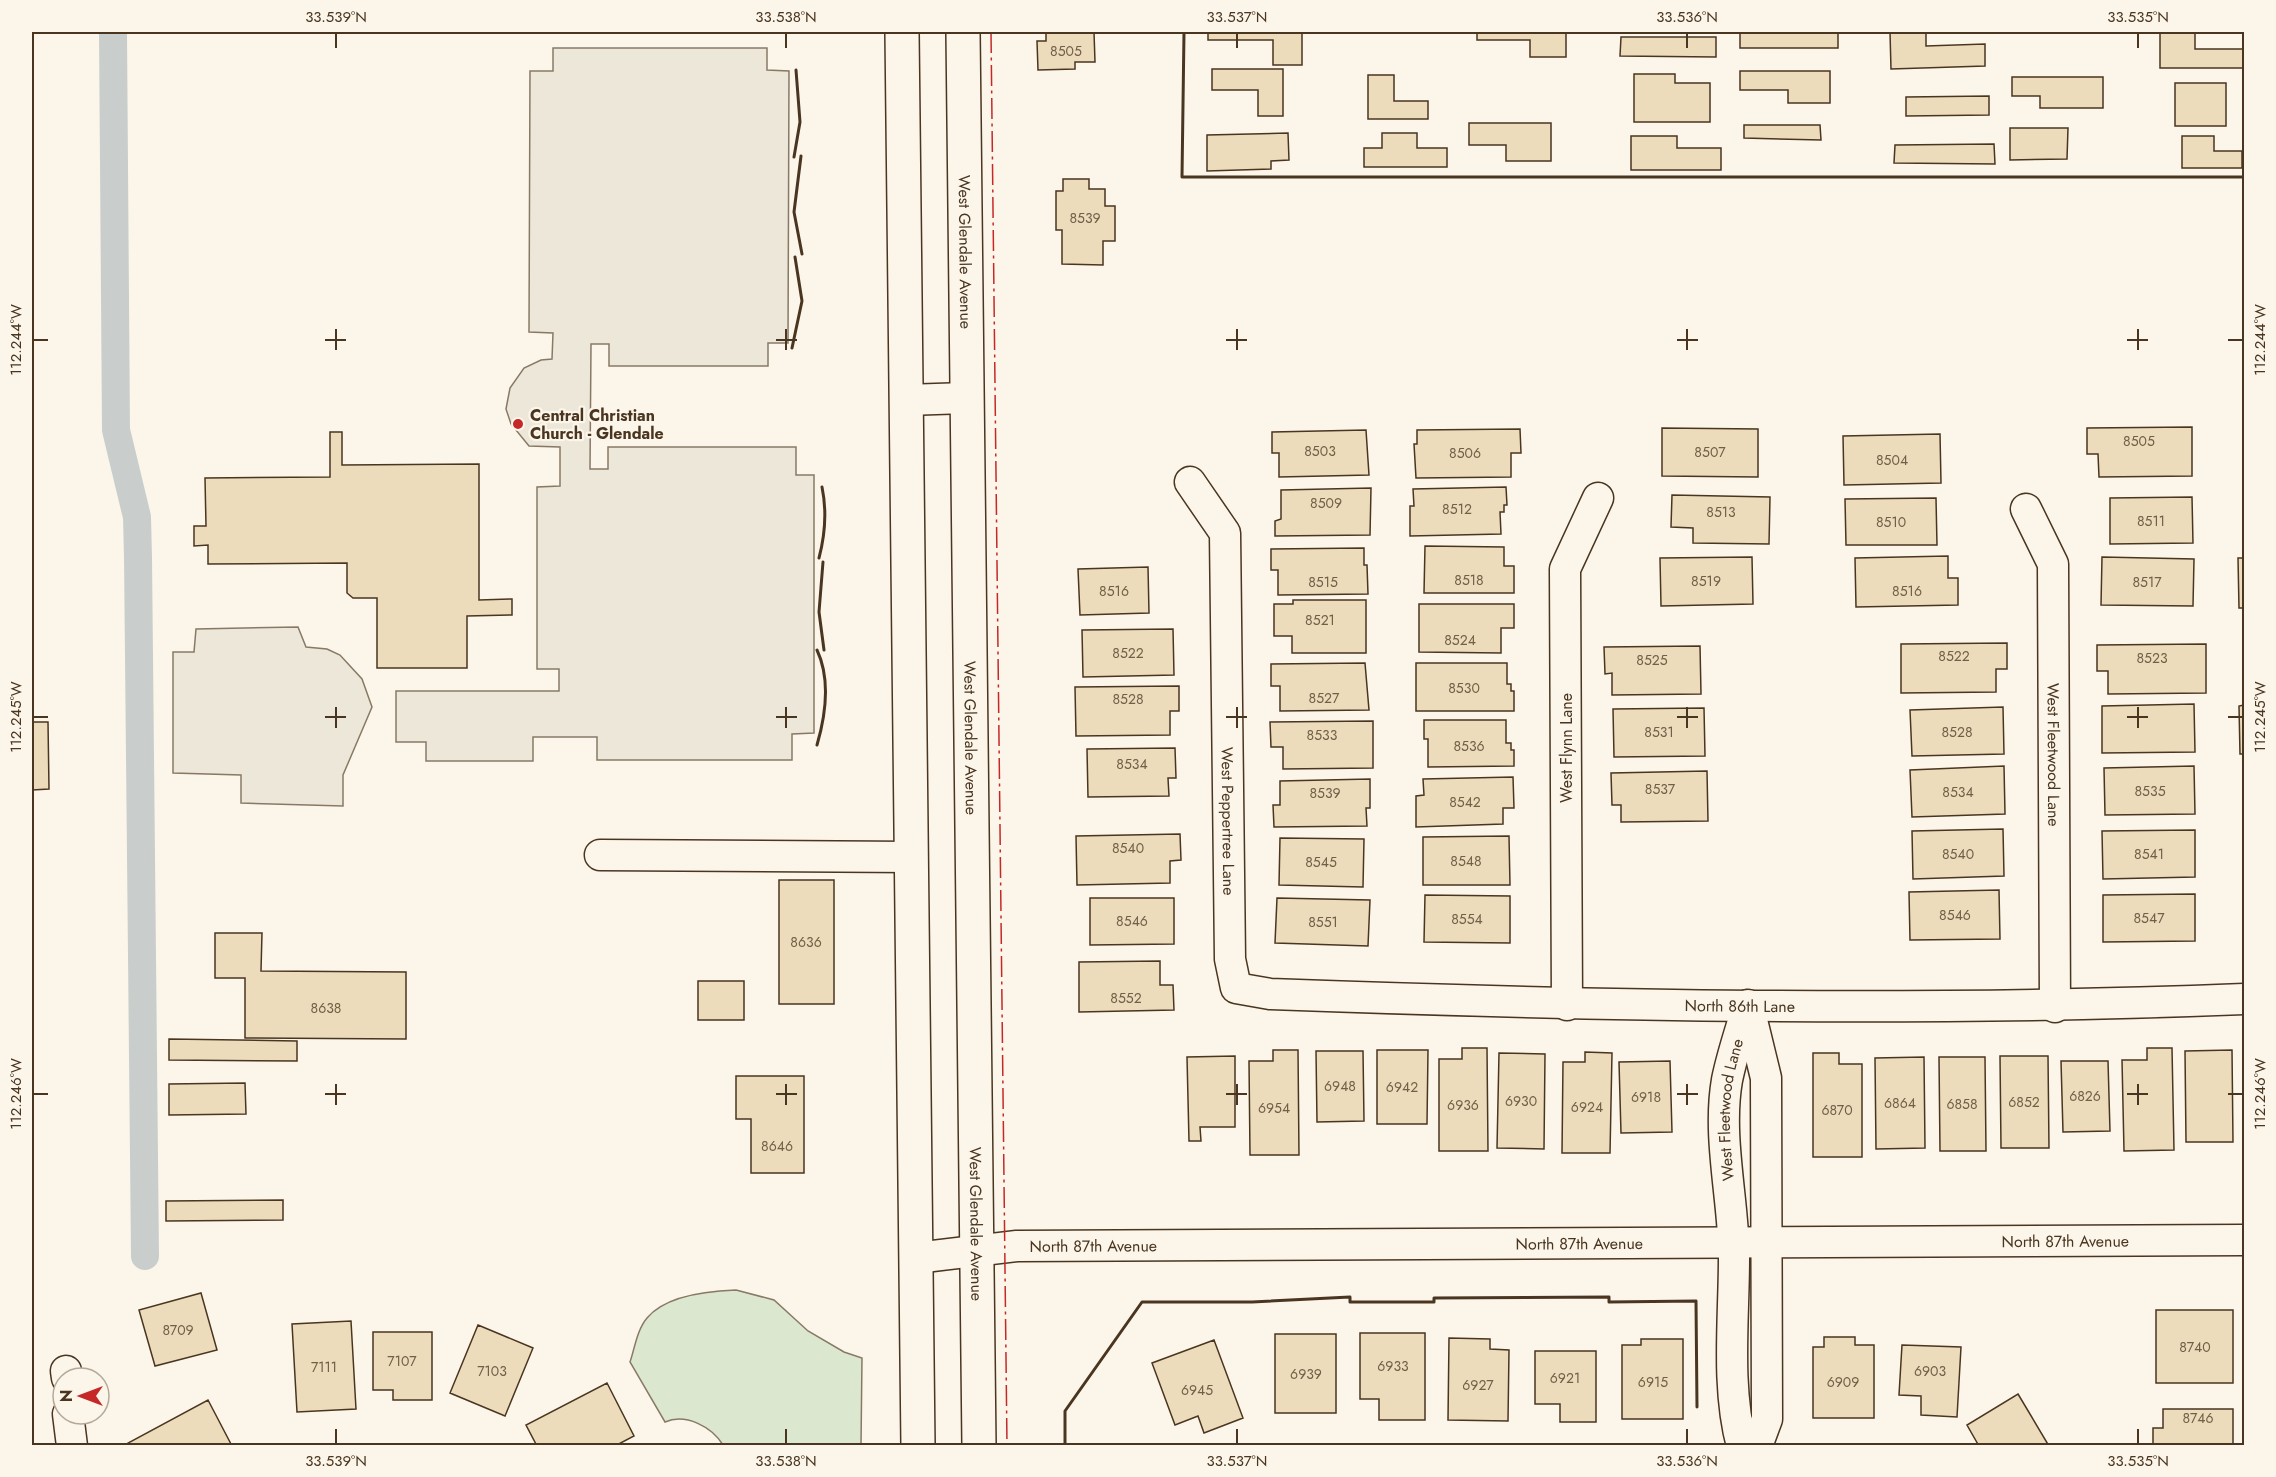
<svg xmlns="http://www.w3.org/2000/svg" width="2276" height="1477" viewBox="0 0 2276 1477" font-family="Jost,sans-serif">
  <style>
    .green { fill: #dce7d0; stroke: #887966; stroke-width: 1.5 }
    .parking { fill: #ede7d9; stroke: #887966; stroke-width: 1.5 }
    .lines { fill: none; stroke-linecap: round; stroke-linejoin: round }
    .canal { stroke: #c9cecd; stroke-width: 28 }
    .building { fill: #ecdcbc; stroke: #4a3520; stroke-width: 1.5 }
    .minor-casing { stroke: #4a3520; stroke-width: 33 }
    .major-casing { stroke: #4a3520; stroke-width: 36 }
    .minor { stroke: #fbf6e9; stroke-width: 30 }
    .major { stroke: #fbf6e9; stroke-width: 33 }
    .wall { stroke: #4a3520; stroke-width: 3 }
    .power { stroke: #c62828; stroke-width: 1.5; stroke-dasharray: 21 4.5 3 4.5; stroke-linecap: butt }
    .ticks { fill: none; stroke: #4a3520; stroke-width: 2 }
    .poi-dot { fill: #c62828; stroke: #fbf6e9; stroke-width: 2 }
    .labels { text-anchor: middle; stroke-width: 4.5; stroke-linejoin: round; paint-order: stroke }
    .number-label { font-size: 14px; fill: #725f47 }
    .street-label { font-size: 16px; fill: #4a3520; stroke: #fbf6e9 }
    .poi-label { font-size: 16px; font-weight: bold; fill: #4a3520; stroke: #fbf6e9; text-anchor: start }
    .neatline { fill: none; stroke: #4a3520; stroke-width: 2 }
    .ticks-label { font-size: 15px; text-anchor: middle; fill: #4a3520 }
  </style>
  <rect width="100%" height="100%" fill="#fbf6e9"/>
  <path class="green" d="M736 1290 774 1300 808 1331 844 1352 862 1358 861 1445H723C712 1427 686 1413 665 1422L630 1362C635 1347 637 1330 647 1318 666 1295 708 1291 736 1290Z"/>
  <path class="parking" d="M553 48H767V70L789 71 788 343H768V366H609V344H591L590 469H608V447H796V475H814V733L792 734V760H597V737H533V761H426V742H396V691H559V669H537V487L560 486V447L529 446 511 424 506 409 510 388 524 368 541 360 552 359 553 333 529 332 530 71H553Z
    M298 627 306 647 327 649 340 655 362 679 372 707 343 775V806L241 803V775L173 773V652H194L196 629Z"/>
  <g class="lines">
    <path class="canal" d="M113 32 116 430 137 517 138 557 145 1256"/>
  </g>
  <path class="building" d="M1046 32H1094L1095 62H1075V69L1038 70 1037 41H1046Z
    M1208 32H1302V65H1273V40H1208Z
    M1477 32H1566V57H1530V40H1477Z
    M1740 32H1838V48H1740Z
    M1890 32H1926V46L1985 44V66L1891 69Z
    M2160 32H2195V49H2244V68H2160Z
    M1621 37H1716V57L1620 56Z
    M1212 69H1283V116H1258V90H1212Z
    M1740 71H1830V103H1788V90H1740Z
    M1634 74H1675V83H1710V122H1634Z
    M1368 75H1394V101H1428V119H1368Z
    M2012 77H2103V108H2040V96H2012Z
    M2175 83H2226V126H2175Z
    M1989 96V115L1906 116V97Z
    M1469 123H1551V161H1506V145H1469Z
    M1744 125H1820L1821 140 1744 138Z
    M2010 128H2068L2067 159 2010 160Z
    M1288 133 1289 160 1271 161V169L1207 171V135Z
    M1382 133H1417V148H1447V167H1364V148H1382Z
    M1631 136H1677V148H1721V170H1631Z
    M2182 136H2214V151H2242V168H2182Z
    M1994 144 1995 164 1894 163 1895 145Z
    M1063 179H1089V189H1105V206H1115V241H1103V265L1062 264V230H1056V191H1063Z
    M2192 427V476L2099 477 2098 454H2087V428Z
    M1662 428 1758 429V477L1662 476Z
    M1520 429 1521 453H1511V477L1416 478 1414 444H1417V430Z
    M1366 430 1369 475 1279 477V453H1272V432Z
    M330 432H342V465L479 464V600L512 599V615L467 616V668H377V598H353L347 593V563L208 564V545L194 546V526H206L205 478 330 477Z
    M1940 434 1941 483 1844 485 1843 436Z
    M1506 487 1507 505H1504V512H1500L1501 534 1410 536V506H1414L1413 489Z
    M1371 488 1370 535 1275 536V521L1281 519V490Z
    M1672 495 1770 497 1769 544 1693 543V528L1671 527Z
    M2192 497 2193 543 2110 544V498Z
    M1936 498 1937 545H1846L1845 499Z
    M1425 546 1504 547V566H1514V593H1424Z
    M1364 548V565H1367L1368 594 1278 595V570H1271V549Z
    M1948 556V578H1958V605L1856 607 1855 558Z
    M1752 557 1753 604 1661 606 1660 558Z
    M2102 557 2194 559 2193 606 2101 605Z
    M2238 558H2244V608H2239Z
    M1148 567 1149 613 1080 615 1078 569Z
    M1293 600H1366V653H1292V636H1274V604H1293Z
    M1419 604H1514V628H1501V653L1419 652Z
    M1173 629 1174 675 1083 677 1082 630Z
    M2007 643V669H1996V692L1901 693V644Z
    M2206 644V693L2108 694V671H2097V645Z
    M1700 646 1701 694 1612 695V673L1605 674 1604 647Z
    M1365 663 1369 710 1280 711V686H1271V664Z
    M1416 663H1507V684H1511V691H1514V711H1416Z
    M1179 686V711H1170V735L1076 736 1075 687Z
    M2194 704 2195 752 2102 753V706Z
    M2244 705V754H2240L2239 706Z
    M2003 707 2004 754 1912 756 1910 710Z
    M1704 708 1705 756 1614 757 1613 709Z
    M1424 720H1506V743H1511V750H1514V766L1428 767V739H1424Z
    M1373 721V768L1283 769V747H1271L1270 722Z
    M32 722H48L49 789 32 790Z
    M1175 748 1176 778H1168L1169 796 1088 797 1087 749Z
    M2004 766 2005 814 1912 817 1910 770Z
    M2194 766 2195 814 2105 815 2104 768Z
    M1707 771 1708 821 1621 822V805H1612L1611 773Z
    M1513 777 1514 808H1503V824L1416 827V796L1424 795 1423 779Z
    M1370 779V808H1366L1367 826 1274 827 1273 805H1280V781Z
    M2003 829 2004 876 1913 879 1912 831Z
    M2195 830V877L2103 879 2102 831Z
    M1180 834 1181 860 1170 861V883L1077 885 1076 836Z
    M1509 836 1510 885H1423V837Z
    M1280 838 1364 839 1363 887 1279 885Z
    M779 880H834V1004H779Z
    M1999 890 2000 939 1910 940 1909 892Z
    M2195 894V941L2103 942V895Z
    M1425 895 1510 896V943L1424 942Z
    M1090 898H1174V944L1090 945Z
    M1277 898 1370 900 1368 946 1275 943Z
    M215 933H262L261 971 406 972V1039L245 1038V978H215Z
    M1160 961V985H1173L1174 1010 1079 1012V962Z
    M698 981H744V1020H698Z
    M169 1039 297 1041V1061L169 1060Z
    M1462 1048H1487L1488 1151H1439V1059H1462Z
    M2147 1048H2172L2174 1150 2124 1151 2122 1060H2147Z
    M1273 1050H1298L1299 1155H1250L1249 1061H1273Z
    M1377 1050H1428L1427 1124H1377Z
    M2232 1050 2233 1142H2186L2185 1051Z
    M1316 1051H1363L1364 1121 1317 1122Z
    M1585 1052 1612 1053 1610 1153H1562L1563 1062H1585Z
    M1499 1053 1545 1054 1544 1149 1497 1148Z
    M1813 1053H1839V1064H1862V1157H1813Z
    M1235 1056V1127H1200L1201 1141H1189L1187 1057Z
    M2000 1056H2048L2049 1148H2001Z
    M1924 1057 1925 1148 1876 1149 1875 1058Z
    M1939 1057H1985L1986 1151H1940Z
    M1670 1061 1672 1132 1621 1133 1619 1062Z
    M2061 1061H2108L2110 1131 2063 1132Z
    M736 1076H804V1173H751V1119H736Z
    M245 1083 246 1114 169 1115V1084Z
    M283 1200V1220L166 1221V1201Z
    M201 1293 217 1350 155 1366 139 1310Z
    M2156 1310H2233V1383H2156Z
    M351 1321 356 1409 297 1412 292 1324Z
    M478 1325 533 1348 505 1416 450 1393Z
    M373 1332H432V1400H393V1390H373Z
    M1360 1333H1425V1420H1379V1399H1360Z
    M1275 1334H1336V1413H1275Z
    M1824 1337H1855V1345H1874V1418H1813V1347H1824Z
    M1449 1338 1490 1339V1349L1509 1350 1508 1421 1448 1420Z
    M1641 1339H1683V1419H1622V1345H1641Z
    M1214 1340 1243 1418 1204 1433 1198 1416 1175 1425 1152 1363Z
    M1902 1345 1961 1347 1957 1417 1921 1415V1396L1899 1395Z
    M1535 1351H1596V1422H1560V1404H1535Z
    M607 1383 634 1436 615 1446H537L526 1425Z
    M2018 1394 2049 1446H1979L1967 1425Z
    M208 1400 232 1446H129L128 1443Z
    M2163 1409H2233V1446H2153V1428H2163Z"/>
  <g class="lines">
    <defs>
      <g id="minor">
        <path d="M906 400 966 398"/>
        <path id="s1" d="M1190 482 1225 533 1230 959 1236 988 1270 994C1595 1006 1920 1012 2244 999"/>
        <path id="s2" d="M2026 509 2053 564 2055 1007"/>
        <path d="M600 855 912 857"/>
        <path d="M1567 1005 1565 569 1598 498"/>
        <path d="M1749 1008 1766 1078 1767 1419 1757 1446"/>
        <path id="s3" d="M916 1258 1017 1246 2244 1240"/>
        <path d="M66 1371 67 1378"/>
        <path d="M68 1414 72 1446"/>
        <path id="s4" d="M1742 1446C1726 1388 1734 1318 1734 1258 1734 1202 1717 1137 1727 1080 1732 1055 1741 1029 1748 1005"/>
      </g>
      <g id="major">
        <path d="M902 32 918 1446"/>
        <path id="s5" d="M963 32 979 1446"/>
      </g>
    </defs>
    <use href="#minor" class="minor-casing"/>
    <use href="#major" class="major-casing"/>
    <use href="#minor" class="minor"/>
    <use href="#major" class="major"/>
    <path class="wall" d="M1184 32 1182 177H2244
      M801 156 794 212 802 254
      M794 157 800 122 796 70
      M792 348 802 301 795 257
      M819 558C825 535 827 511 822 487
      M823 562 819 612 824 650
      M817 650C831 680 826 714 817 745
      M1065 1446V1411L1142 1302H1252L1350 1297V1302H1434V1298L1609 1297V1302L1696 1301 1697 1407"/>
    <path class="power" d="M991 32 1007 1446"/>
  </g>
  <path class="ticks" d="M336 33V48M786 33V48M1237 33V48M1687 33V48M2138 33V48M336 329V350M786 329V350M1237 329V350M1687 329V350M2138 329V350M33 340H48M325 340H346M776 340H797M1226 340H1247M1677 340H1698M2127 340H2148M2228 340H2243M336 707V728M786 707V728M1237 707V728M1687 707V728M2138 707V728M33 717H48M325 717H346M776 717H797M1226 717H1247M1677 717H1698M2127 717H2148M2228 717H2243M336 1084V1105M786 1084V1105M1237 1084V1105M1687 1084V1105M2138 1084V1105M33 1094H48M325 1094H346M776 1094H797M1226 1094H1247M1677 1094H1698M2127 1094H2148M2228 1094H2243M336 1429V1444M786 1429V1444M1237 1429V1444M1687 1429V1444M2138 1429V1444"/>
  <circle class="poi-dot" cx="518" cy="424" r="6"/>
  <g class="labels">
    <g class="number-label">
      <text x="1066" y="56">8505</text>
      <text x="1085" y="223">8539</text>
      <text x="2139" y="446">8505</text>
      <text x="1320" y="456">8503</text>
      <text x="1710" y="457">8507</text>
      <text x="1465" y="458">8506</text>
      <text x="1892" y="465">8504</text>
      <text x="1326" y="508">8509</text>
      <text x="1457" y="514">8512</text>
      <text x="1721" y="517">8513</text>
      <text x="2151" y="526">8511</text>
      <text x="1891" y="527">8510</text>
      <text x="1469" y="585">8518</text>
      <text x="1706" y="586">8519</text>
      <text x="1323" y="587">8515</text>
      <text x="2147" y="587">8517</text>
      <text x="1114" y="596">8516</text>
      <text x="1907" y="596">8516</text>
      <text x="1320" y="625">8521</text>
      <text x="1460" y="645">8524</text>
      <text x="1128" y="658">8522</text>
      <text x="1954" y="661">8522</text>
      <text x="2152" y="663">8523</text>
      <text x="1652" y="665">8525</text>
      <text x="1464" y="693">8530</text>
      <text x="1324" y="703">8527</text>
      <text x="1128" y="704">8528</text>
      <text x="1659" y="737">8531</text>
      <text x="1957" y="737">8528</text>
      <text x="1322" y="740">8533</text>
      <text x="1469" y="751">8536</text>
      <text x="1132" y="769">8534</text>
      <text x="1660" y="794">8537</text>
      <text x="2150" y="796">8535</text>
      <text x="1958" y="797">8534</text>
      <text x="1325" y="798">8539</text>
      <text x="1465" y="807">8542</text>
      <text x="1128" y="853">8540</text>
      <text x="1958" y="859">8540</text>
      <text x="2149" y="859">8541</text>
      <text x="1466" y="866">8548</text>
      <text x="1321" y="867">8545</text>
      <text x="1955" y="920">8546</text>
      <text x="2149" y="923">8547</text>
      <text x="1467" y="924">8554</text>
      <text x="1132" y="926">8546</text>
      <text x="1323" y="927">8551</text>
      <text x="806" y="947">8636</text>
      <text x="1126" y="1003">8552</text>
      <text x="326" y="1013">8638</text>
      <text x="1340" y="1091">6948</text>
      <text x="1402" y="1092">6942</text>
      <text x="2085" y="1101">6826</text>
      <text x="1646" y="1102">6918</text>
      <text x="1521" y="1106">6930</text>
      <text x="2024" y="1107">6852</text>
      <text x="1900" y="1108">6864</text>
      <text x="1962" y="1109">6858</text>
      <text x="1463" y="1110">6936</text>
      <text x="1587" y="1112">6924</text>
      <text x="1274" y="1113">6954</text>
      <text x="1837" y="1115">6870</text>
      <text x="777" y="1151">8646</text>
      <text x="178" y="1335">8709</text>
      <text x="2195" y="1352">8740</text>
      <text x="402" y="1366">7107</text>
      <text x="1393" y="1371">6933</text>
      <text x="324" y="1372">7111</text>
      <text x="492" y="1376">7103</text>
      <text x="1930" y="1376">6903</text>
      <text x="1306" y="1379">6939</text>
      <text x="1565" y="1383">6921</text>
      <text x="1653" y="1387">6915</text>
      <text x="1843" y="1387">6909</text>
      <text x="1478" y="1390">6927</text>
      <text x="1197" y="1395">6945</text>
      <text x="2198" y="1423">8746</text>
    </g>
    <g class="street-label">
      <text dy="6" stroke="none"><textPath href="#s5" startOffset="220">West Glendale Avenue</textPath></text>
      <text dy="6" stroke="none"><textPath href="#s5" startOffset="706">West Glendale Avenue</textPath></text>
      <text transform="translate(1566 748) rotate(-90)" y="6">West Flynn Lane</text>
      <text dy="6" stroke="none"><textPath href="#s2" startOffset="252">West Fleetwood Lane</textPath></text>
      <text dy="6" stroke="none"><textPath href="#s1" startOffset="350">West Peppertree Lane</textPath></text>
      <text dy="6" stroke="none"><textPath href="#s1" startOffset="1022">North 86th Lane</textPath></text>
      <text dy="6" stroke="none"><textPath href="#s4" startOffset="338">West Fleetwood Lane</textPath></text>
      <text dy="6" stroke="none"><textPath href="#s5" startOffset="1192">West Glendale Avenue</textPath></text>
      <text dy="6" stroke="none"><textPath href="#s3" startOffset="1150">North 87th Avenue</textPath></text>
      <text dy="6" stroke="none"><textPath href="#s3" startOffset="664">North 87th Avenue</textPath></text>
      <text dy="6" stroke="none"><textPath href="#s3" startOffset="178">North 87th Avenue</textPath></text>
    </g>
    <g class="poi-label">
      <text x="530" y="421">Central Christian<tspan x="530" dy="18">Church - Glendale</tspan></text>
    </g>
  </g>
  <rect width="2276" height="1477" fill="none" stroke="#fbf6e9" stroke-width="66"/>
  <g transform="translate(81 1396) rotate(270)"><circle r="28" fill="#fbf6e9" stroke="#b4a999" stroke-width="1.5"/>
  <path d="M0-4.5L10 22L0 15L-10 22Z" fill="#c62828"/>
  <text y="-9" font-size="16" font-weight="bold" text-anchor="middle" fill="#4a3520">N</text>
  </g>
  <rect x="33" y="33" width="2210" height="1411" class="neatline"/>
  <g class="ticks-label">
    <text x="336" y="22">33.539°N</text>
    <text x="786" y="22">33.538°N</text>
    <text x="1237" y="22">33.537°N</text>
    <text x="1687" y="22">33.536°N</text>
    <text x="2138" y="22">33.535°N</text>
    <text transform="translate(2260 340) rotate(-90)" y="5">112.244°W</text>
    <text transform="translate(16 340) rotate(-90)" y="5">112.244°W</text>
    <text transform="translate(2260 717) rotate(-90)" y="5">112.245°W</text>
    <text transform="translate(16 717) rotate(-90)" y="5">112.245°W</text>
    <text transform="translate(2260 1094) rotate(-90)" y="5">112.246°W</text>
    <text transform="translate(16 1094) rotate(-90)" y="5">112.246°W</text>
    <text x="336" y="1466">33.539°N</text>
    <text x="786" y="1466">33.538°N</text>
    <text x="1237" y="1466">33.537°N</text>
    <text x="1687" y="1466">33.536°N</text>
    <text x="2138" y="1466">33.535°N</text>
  </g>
</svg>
